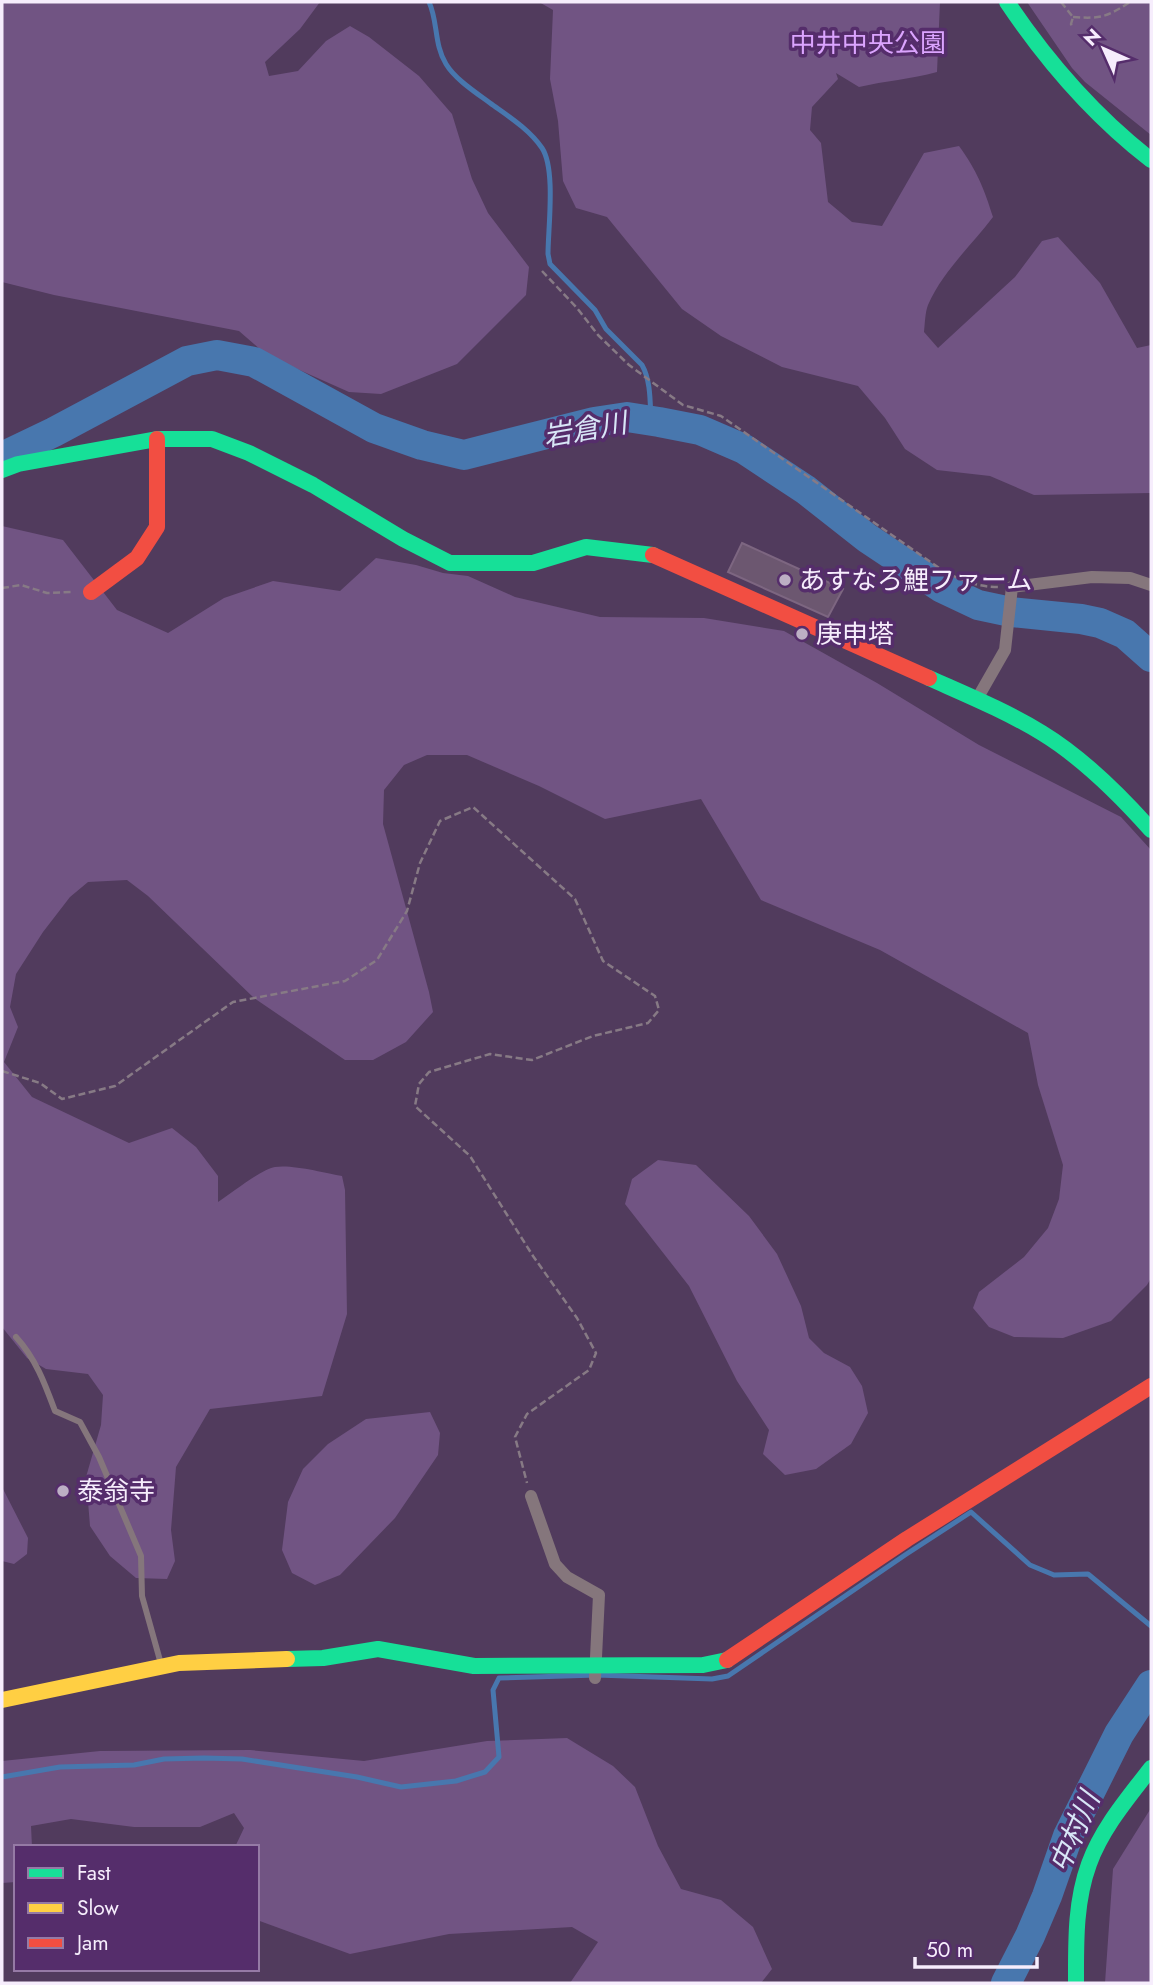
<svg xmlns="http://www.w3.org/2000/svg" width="1153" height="1985" viewBox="0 0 1153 1985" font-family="Jost,'Noto Sans JP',sans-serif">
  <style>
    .green { fill: #715483 }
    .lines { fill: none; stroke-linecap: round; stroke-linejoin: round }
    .stream { stroke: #4877ae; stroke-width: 5 }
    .river { stroke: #4877ae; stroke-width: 30 }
    .building { fill: #6c5770; stroke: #7d6681; stroke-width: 2 }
    .path { stroke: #877a85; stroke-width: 2.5; stroke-dasharray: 7 3.5; stroke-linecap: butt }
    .lane { stroke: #85767c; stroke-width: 6 }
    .street { stroke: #85767c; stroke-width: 12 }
    .fast { stroke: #16e098; stroke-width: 16 }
    .slow { stroke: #ffcf43; stroke-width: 16 }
    .jam { stroke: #f24e42; stroke-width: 16 }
    .poi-dot { fill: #bcafc4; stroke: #552d6b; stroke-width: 2.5 }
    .labels { text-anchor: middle; stroke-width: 7; stroke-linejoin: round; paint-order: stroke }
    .park-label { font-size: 26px; fill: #dba4fe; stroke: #552d6b }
    .poi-label { font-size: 26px; fill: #f6edfc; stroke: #552d6b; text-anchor: start }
    .water-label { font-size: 28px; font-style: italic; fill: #d8e6f7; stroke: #552d6b }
  </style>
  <rect width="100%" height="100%" fill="#513b5d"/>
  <path class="green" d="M2 2H320L300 29 265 62 269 76 298 71 326 41 350 26 369 37 419 76 452 114 472 179 488 213 529 267 526 295 457 364 381 394 349 392 268 356 239 331 54 295 2 282Z
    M539 2H940L937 72C911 79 885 81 859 87L836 73 838 79 812 107 810 130 821 143 828 202 852 222 882 226 924 153 959 146C977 171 984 188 993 217 971 246 943 271 928 305 925 313 925 323 924 332L938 348 1015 277 1042 241 1058 237 1100 283 1137 348 1151 345V493L1034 495 990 476 937 470 905 449 885 418 858 386 782 367 721 336 682 309 607 217 576 208 563 181 558 121 550 79 553 10Z
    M1027 2H1151V135L1085 82 1072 68Z
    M2 526 63 540 117 610 168 633 224 598 273 581 340 591 376 558 416 565 443 573 468 576 515 597 600 617 704 618 784 631 877 683 979 745 1121 817 1151 850V1278L1147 1285 1111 1321 1063 1338 1014 1337 989 1327 973 1308 979 1292 1024 1257 1048 1228 1059 1199 1063 1165 1038 1085 1028 1033 880 950 761 900 701 799 605 819 539 786 467 755H427L404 765 384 790 383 824 429 992 433 1012 406 1042 373 1060H345L254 998 148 896 127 880 88 882 70 897 43 932 16 974 10 1007 18 1027 4 1062 32 1097 129 1143 172 1128 196 1147 218 1176V1202C232 1193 260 1170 275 1167 291 1164 326 1173 342 1176L345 1190 347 1314 322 1396 210 1409 176 1467 171 1530 175 1561 167 1579 136 1578 110 1556 90 1526 86 1477 101 1425 103 1395 88 1374 46 1369 27 1358 2 1327Z
    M658 1160 696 1165 749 1216 777 1254 801 1306 809 1338 824 1353 850 1367 862 1386 868 1413 851 1444 816 1469 785 1475 763 1454 769 1430 737 1381 689 1286 625 1204 632 1179Z
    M430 1412 440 1433 438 1455 395 1518 340 1575 315 1585 292 1573 282 1550 288 1502 303 1469 328 1444 366 1419Z
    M2 1487 28 1538 27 1554 14 1564 2 1561Z
    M567 1738 613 1766 635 1787 658 1846 681 1889 721 1900 753 1927 772 1969 761 1983H570L598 1942 572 1927 449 1934 350 1954 257 1920V1847H235L244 1828 234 1813 200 1827H134L71 1819 31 1826 32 1847H16V1882L2 1883V1761L100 1751 250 1750 364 1761 487 1741Z
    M1151 1808V1983H1105L1113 1869Z"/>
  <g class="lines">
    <path class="stream" d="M429 2C438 21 434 45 446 64 455 79 475 92 490 103 508 116 529 129 542 148 556 169 548 229 548 254L550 264 595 310 606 329 642 365C651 381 650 402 651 421
      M2 1777 60 1767 134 1765 164 1759 204 1758 242 1759 357 1777 401 1787 456 1781 485 1772 499 1757 493 1690 499 1678 597 1675 712 1679 728 1676 905 1555 971 1512 1030 1565 1054 1575 1088 1574 1151 1626"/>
    <path class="river" d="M2 457 54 432 187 361 217 355 254 362 374 428 422 445 464 455 594 422 627 417 659 422 700 430 744 449 806 490 867 538 942 588 978 605 1011 612 1081 619 1100 623 1125 634 1151 657
      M1006 1983 1030 1936 1047 1896 1068 1836 1119 1734 1151 1685"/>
  </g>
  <path class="building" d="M742 543 843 589 828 617 728 572Z"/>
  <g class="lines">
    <path class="path" d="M1061 2 1073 17 1071 24 1072 27
      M1073 17C1101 19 1107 17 1130 2
      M542 271 577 308 598 335 629 365 683 405 721 416 945 572C963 581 978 587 998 587
      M2 588 21 585 47 593 73 592
      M2 1071 40 1083 62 1099 115 1086 233 1002 345 981 377 960 407 911 420 863 440 821 473 807 575 899 603 961 655 996 659 1010 648 1023 593 1036 532 1060 490 1054 429 1072 419 1084 415 1106 470 1156 533 1256 577 1318 596 1353 589 1370 527 1414 515 1437 527 1483"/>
    <path class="lane" d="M16 1337C36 1359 45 1384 55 1411L80 1422 99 1457 141 1556 142 1596 161 1664"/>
    <path class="street" d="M977 699 1005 650 1012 587 1092 577 1130 578 1151 585
      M531 1496 555 1564 567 1577 599 1595 595 1678"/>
    <path class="fast" d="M1007 2C1048 63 1093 115 1151 160
      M2 470 18 464 157 439H212L249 453 313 485 403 539 450 563H533L586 547 653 555
      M929 678C967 695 1006 711 1042 733 1083 758 1119 794 1151 830
      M287 1659 323 1658 378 1649 474 1666 703 1665 727 1660
      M1076 1983C1076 1943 1075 1902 1089 1864 1102 1828 1128 1798 1151 1768"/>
    <path class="slow" d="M2 1700 179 1663 287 1659"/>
    <path class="jam" d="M653 555 929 678
      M91 592 137 558 157 527V439
      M727 1660 907 1539 1151 1386"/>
  </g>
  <g class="poi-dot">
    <circle cx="785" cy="580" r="7"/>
    <circle cx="802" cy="634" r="7"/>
    <circle cx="63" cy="1491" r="7"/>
  </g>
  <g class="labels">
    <g class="park-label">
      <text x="868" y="52">中井中央公園</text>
    </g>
    <g class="poi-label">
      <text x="799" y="589">あすなろ鯉ファーム</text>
      <text x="816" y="643">庚申塔</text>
      <text x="77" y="1500">泰翁寺</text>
    </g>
    <g class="water-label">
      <text transform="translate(585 429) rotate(-10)" y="10">岩倉川</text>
      <text transform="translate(1074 1832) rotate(-67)" y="10">中村川</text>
    </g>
  </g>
  <rect width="1153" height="1985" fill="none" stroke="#f6edfc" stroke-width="7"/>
  <rect x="14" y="1845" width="245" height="126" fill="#552d6b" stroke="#957aa5" stroke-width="2"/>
  <rect x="28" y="1868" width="35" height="10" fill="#16e098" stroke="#957aa5" stroke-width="2"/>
  <text x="77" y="1880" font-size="21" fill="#f6edfc">Fast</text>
  <rect x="28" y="1903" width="35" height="10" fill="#ffcf43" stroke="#957aa5" stroke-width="2"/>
  <text x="77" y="1915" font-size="21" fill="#f6edfc">Slow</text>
  <rect x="28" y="1938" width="35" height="10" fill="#f24e42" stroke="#957aa5" stroke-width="2"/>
  <text x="77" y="1950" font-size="21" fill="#f6edfc">Jam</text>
  <g transform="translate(1104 49) rotate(315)" stroke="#552d6b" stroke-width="5" paint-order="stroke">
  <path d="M0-5L12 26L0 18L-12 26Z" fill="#f6edfc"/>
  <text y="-10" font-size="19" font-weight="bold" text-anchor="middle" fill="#f6edfc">N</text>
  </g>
  <path d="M915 1957v10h122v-10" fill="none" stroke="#f6edfc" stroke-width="3.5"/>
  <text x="926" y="1957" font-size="21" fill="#f6edfc" stroke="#552d6b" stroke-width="5" paint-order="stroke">50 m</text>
</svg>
